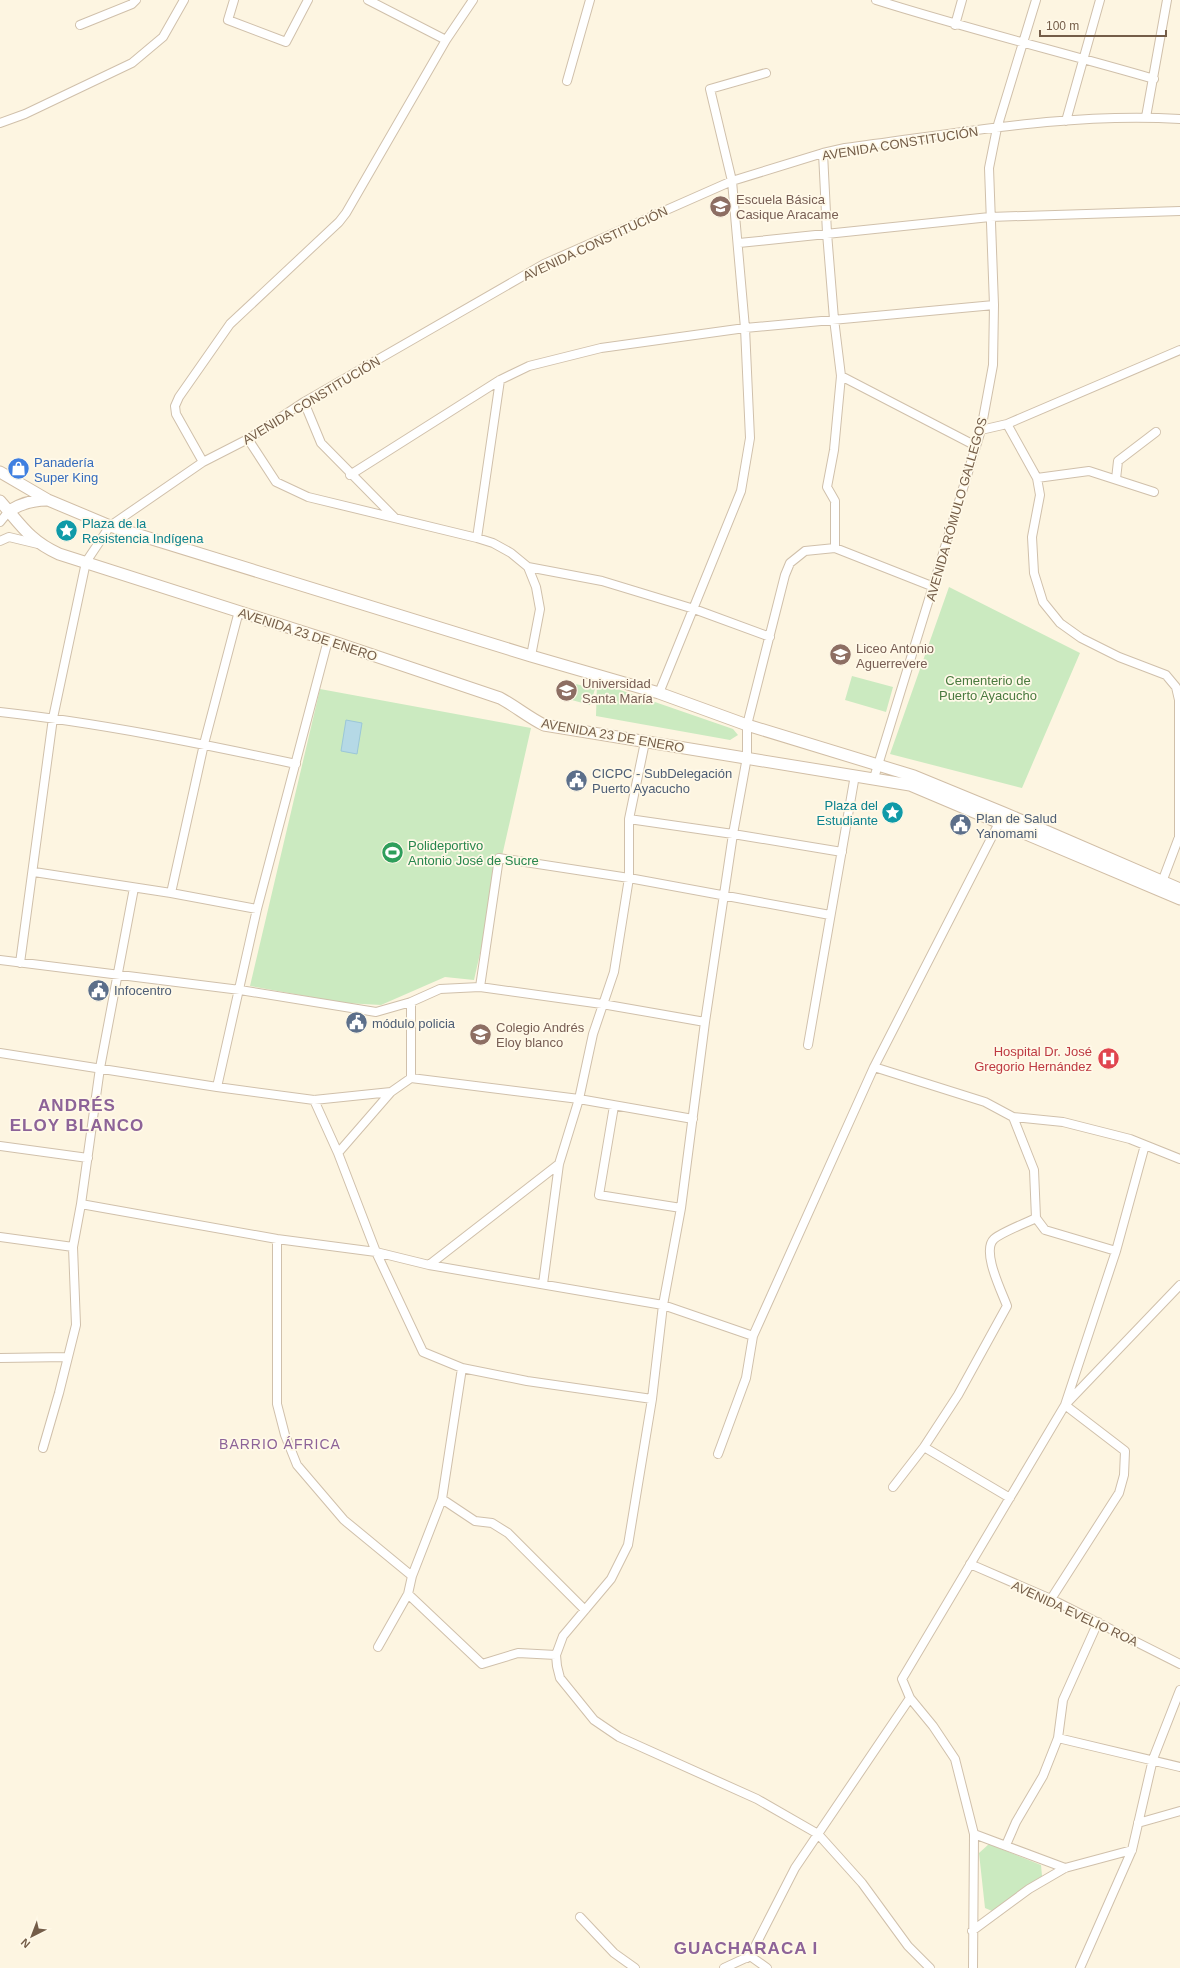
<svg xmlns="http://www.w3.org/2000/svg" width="1180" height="1968" viewBox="0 0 1180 1968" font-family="Helvetica,sans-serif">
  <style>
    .green { fill: #cbeac0 }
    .water { fill: #b5d9e6; stroke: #9bc7d8 }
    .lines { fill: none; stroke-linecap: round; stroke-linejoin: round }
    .minor-casing { stroke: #d0c0ab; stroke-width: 10 }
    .secondary-casing { stroke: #d1bea6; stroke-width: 13 }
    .minor { stroke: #fff; stroke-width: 8 }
    .secondary { stroke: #fff; stroke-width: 11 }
    .labels { text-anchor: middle; stroke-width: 3.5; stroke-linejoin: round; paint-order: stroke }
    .street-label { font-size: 13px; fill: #745d48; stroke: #fff9e8 }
    .education-label { font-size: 13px; fill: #785e54; stroke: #fff9e8; text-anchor: start }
    .shop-label { font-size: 13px; fill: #366cbe; stroke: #fff9e8; text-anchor: start }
    .culture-label { font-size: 13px; fill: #0d838f; stroke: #fff9e8; text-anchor: start }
    .park-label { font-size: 13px; fill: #4a7a3f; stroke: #fff9e8 }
    .service-label { font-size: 13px; fill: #4e5e75; stroke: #fff9e8; text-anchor: start }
    .leisure-label { font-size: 13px; fill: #27864d; stroke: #fff9e8; text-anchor: start }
    .health-label { font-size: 13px; fill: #be3a42; stroke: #fff9e8; text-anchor: end }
    .neighbourhood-label { font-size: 14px; letter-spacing: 1px; fill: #8d6398; stroke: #fff9e8 }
    .district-label { font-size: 17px; font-weight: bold; letter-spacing: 1px; fill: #8d6398; stroke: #fff9e8 }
  </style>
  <rect width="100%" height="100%" fill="#fdf5e1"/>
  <path class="green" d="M949 587 1080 653 1022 788 890 754Z
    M852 676 893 687 886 712 845 700Z
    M597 682 733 729 738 735 730 740 596 716Z
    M572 683 595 689 590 705 568 699Z
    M320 689 531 728 474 980 445 977 381 1005 345 1003 250 986Z
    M989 1844 1041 1865 1042 1876 992 1911 985 1908 979 1853Z"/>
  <path class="water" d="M346 720 362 723 357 754 341 751Z"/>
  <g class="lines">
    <defs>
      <path id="minor" d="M234 0 228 20 286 42 308 0
        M368 0 446 40
        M876 0C968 29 1061 52 1154 79
        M80 25 132 4 136 0
        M955 25 962 0
        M567 81 590 0
        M1146 117 1167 0
        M1066 121 1100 0
        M0 123 25 114 132 63 163 37 184 0
        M823 153 827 233 834 319 841 376 834 450 827 487 835 501V548
        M739 243 990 217 1180 211
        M841 376 976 446
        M304 402 321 443 395 518
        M1007 424 1037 478 1040 495 1032 537 1034 573 1043 602 1060 623 1081 638 1119 657 1166 675 1176 687 1179 700V837L1162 882
        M981 430 1007 424 1180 350
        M248 439 276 482 308 497 477 538 493 543 511 553 528 567 536 587 540 609 531 656
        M203 462 176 414 175 406 179 397 230 324 339 222 346 213 446 40 473 0
        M350 475 500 380 529 366 601 348 745 328 994 305
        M1037 478 1089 471 1154 492
        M1116 479 1118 461 1156 432
        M0 522 9 511
        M477 538 500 380
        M0 541 9 537 38 544
        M528 567 602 581 694 609 770 637
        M659 693 741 491 750 438 745 328 732 181 710 89 766 73
        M0 712C100 723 198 743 296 764
        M874 778 981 430 993 365 994 305 989 168 997 128 1036 0
        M629 819 733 834 842 852
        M34 872 171 893 257 909
        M171 893 204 744 239 611
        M0 960 240 990 376 1012 411 1002 440 989 480 987 602 1004 705 1022
        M20 963 53 718 86 562 110 526 203 462 248 439 304 402 544 264 732 181 823 153 845 148C955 134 1068 112 1180 119
        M480 987 499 858 629 878 830 915
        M808 1045 855 775
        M0 1053 217 1087 314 1100 391 1092
        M874 1067 985 1102 1013 1117 1063 1122 1130 1139 1180 1159
        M411 1078V1002
        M217 1087 257 909 328 640
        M314 1100 338 1153 376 1252 423 1352 462 1368 527 1381 652 1399
        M614 1106 599 1195 681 1208
        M1013 1117 1034 1170 1036 1218 1045 1230 1116 1251
        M0 1146 88 1158
        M338 1153 391 1092 411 1078 579 1099 693 1119
        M81 1204 277 1239 376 1252 429 1265 663 1305 753 1336
        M0 1237 73 1247
        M277 1239V1404L285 1435 297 1465 344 1520 412 1576
        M429 1265 559 1164
        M543 1284 559 1164 579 1099 593 1034 614 972 629 878V819L645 742
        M0 1358 68 1357
        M924 1447 1010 1498
        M43 1448 59 1393 76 1325 73 1247 81 1204 100 1068 134 888
        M718 1454 746 1378 753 1336 874 1067 1001 819
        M893 1487 924 1447 958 1395 1007 1306C1002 1292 981 1251 994 1239 1002 1232 1026 1223 1036 1218
        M442 1499 475 1521 492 1523 508 1533 585 1610
        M970 1564 1051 1599 1180 1664
        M408 1594 482 1664 518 1653 556 1655
        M1051 1599 1119 1493 1124 1475 1125 1451 1065 1405 1116 1251 1145 1145
        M378 1647 408 1594 412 1576 442 1499 462 1368
        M1058 1738 1180 1767
        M1138 1823 1180 1811
        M974 1834 1065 1868
        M1006 1845 1016 1822 1043 1776 1058 1738 1063 1700 1098 1622
        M580 1917 614 1953 635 1968
        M972 1931 1029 1889 1065 1868 1132 1850
        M747 1958 750 1956 767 1968
        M724 1968 750 1956 795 1868 910 1698
        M930 1968 908 1946 862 1883 818 1834 757 1799 619 1737 594 1720 560 1678 557 1666 556 1655 563 1636 611 1579 628 1545 652 1399 663 1305 681 1208 705 1022 733 834 747 757V725L785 575 790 563 805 551 835 548 934 587
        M973 1968 974 1834 955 1759 933 1726 910 1698 902 1679 1065 1405 1180 1285
        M1080 1968 1132 1850 1153 1759 1180 1690"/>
      <path id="secondary" d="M0 472 48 500 110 526 531 656 659 693 747 725 914 776 1004 813 1180 889
        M0 501C21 525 30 541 59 554L328 640 500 698C515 706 528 717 544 725L910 785 1180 899
        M9 511C20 504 34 500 47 500"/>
    </defs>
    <use href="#minor" class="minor-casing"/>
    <use href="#secondary" class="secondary-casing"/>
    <use href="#minor" class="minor"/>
    <use href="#secondary" class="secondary"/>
  </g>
  <defs>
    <symbol id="school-disc" viewBox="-11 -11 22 22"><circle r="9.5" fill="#8d6e63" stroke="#fff9e8"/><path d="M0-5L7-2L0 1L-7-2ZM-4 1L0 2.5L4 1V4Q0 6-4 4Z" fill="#fff"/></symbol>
    <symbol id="shop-disc" viewBox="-11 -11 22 22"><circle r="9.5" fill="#3f7fe0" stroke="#fff9e8"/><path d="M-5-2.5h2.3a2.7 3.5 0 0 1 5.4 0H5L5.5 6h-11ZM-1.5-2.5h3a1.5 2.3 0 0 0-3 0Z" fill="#fff"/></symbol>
    <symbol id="sight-disc" viewBox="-11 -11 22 22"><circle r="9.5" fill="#0f9aa8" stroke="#fff9e8"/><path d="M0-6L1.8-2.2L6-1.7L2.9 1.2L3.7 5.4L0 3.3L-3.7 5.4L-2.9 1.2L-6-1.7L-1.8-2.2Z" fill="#fff"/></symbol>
    <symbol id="university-disc" viewBox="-11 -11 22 22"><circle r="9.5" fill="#8d6e63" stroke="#fff9e8"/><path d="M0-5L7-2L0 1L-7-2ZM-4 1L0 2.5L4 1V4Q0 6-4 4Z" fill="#fff"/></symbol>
    <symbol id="civic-disc" viewBox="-11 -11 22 22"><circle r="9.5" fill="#5c6f8a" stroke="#fff9e8"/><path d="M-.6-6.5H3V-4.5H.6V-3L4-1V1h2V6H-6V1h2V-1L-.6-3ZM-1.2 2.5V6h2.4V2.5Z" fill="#fff"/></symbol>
    <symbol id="stadium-disc" viewBox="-11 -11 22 22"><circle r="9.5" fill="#2e9e5b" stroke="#fff9e8"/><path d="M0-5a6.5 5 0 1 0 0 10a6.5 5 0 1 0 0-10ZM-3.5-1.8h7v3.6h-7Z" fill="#fff"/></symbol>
    <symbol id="hospital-disc" viewBox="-11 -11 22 22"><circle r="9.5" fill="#e0444e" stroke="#fff9e8"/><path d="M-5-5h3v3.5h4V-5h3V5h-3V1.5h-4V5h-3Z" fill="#fff"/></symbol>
  </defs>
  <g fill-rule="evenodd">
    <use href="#school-disc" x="708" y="194" width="25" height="25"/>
    <use href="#shop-disc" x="6" y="456" width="25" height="25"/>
    <use href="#sight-disc" x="54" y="518" width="25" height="25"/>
    <use href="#school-disc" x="828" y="642" width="25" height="25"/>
    <use href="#university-disc" x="554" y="678" width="25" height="25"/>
    <use href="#civic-disc" x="564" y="768" width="25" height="25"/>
    <use href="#sight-disc" x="880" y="800" width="25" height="25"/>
    <use href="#civic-disc" x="948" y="812" width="25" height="25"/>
    <use href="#stadium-disc" x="380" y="840" width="25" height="25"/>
    <use href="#civic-disc" x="86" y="978" width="25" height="25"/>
    <use href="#civic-disc" x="344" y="1010" width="25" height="25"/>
    <use href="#school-disc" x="468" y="1022" width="25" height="25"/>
    <use href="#hospital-disc" x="1096" y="1046" width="25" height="25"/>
  </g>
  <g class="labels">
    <g class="street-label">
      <text transform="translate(900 143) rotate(-9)" y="5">AVENIDA CONSTITUCIÓN</text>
      <text transform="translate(595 243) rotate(-25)" y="5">AVENIDA CONSTITUCIÓN</text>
      <text transform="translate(311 400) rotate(-31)" y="5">AVENIDA CONSTITUCIÓN</text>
      <text transform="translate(956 509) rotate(-74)" y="5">AVENIDA RÓMULO GALLEGOS</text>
      <text transform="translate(308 634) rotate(18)" y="5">AVENIDA 23 DE ENERO</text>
      <text transform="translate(613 735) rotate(10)" y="5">AVENIDA 23 DE ENERO</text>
      <text transform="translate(1075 1613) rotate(25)" y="5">AVENIDA EVELIO ROA</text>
    </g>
    <g class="education-label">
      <text x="736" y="204">Escuela Básica<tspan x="736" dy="15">Casique Aracame</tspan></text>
      <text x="856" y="653">Liceo Antonio<tspan x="856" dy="15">Aguerrevere</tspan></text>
      <text x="582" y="688">Universidad<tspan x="582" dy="15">Santa María</tspan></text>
      <text x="496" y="1032">Colegio Andrés<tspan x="496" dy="15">Eloy blanco</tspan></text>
    </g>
    <g class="shop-label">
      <text x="34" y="467">Panadería<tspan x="34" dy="15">Super King</tspan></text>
    </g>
    <g class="culture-label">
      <text x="82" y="528">Plaza de la<tspan x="82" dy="15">Resistencia Indígena</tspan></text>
      <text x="878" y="810" text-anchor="end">Plaza del<tspan x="878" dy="15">Estudiante</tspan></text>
    </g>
    <g class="park-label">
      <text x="988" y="685">Cementerio de<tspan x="988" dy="15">Puerto Ayacucho</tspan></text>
    </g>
    <g class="service-label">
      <text x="592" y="778">CICPC - SubDelegación<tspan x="592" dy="15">Puerto Ayacucho</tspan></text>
      <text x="976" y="823">Plan de Salud<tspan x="976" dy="15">Yanomami</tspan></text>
      <text x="114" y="995">Infocentro</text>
      <text x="372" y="1028">módulo policia</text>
    </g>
    <g class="leisure-label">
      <text x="408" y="850">Polideportivo<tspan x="408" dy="15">Antonio José de Sucre</tspan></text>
    </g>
    <g class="health-label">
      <text x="1092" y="1056">Hospital Dr. José<tspan x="1092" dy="15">Gregorio Hernández</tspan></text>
    </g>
    <g class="neighbourhood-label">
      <text x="280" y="1449">BARRIO ÁFRICA</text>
    </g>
    <g class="district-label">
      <text x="77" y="1111">ANDRÉS<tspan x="77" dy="20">ELOY BLANCO</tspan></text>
      <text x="746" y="1954">GUACHARACA I</text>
    </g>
  </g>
  <g transform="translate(32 1936) rotate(222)" stroke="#fff9e8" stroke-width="3" paint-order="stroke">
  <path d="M0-3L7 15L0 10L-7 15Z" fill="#745d48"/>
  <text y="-6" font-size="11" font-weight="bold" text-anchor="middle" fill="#745d48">N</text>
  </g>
  <path d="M1040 30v6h126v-6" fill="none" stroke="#745d48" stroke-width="2"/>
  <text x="1046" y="30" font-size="12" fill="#745d48" stroke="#fff9e8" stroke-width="3" paint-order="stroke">100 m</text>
</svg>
